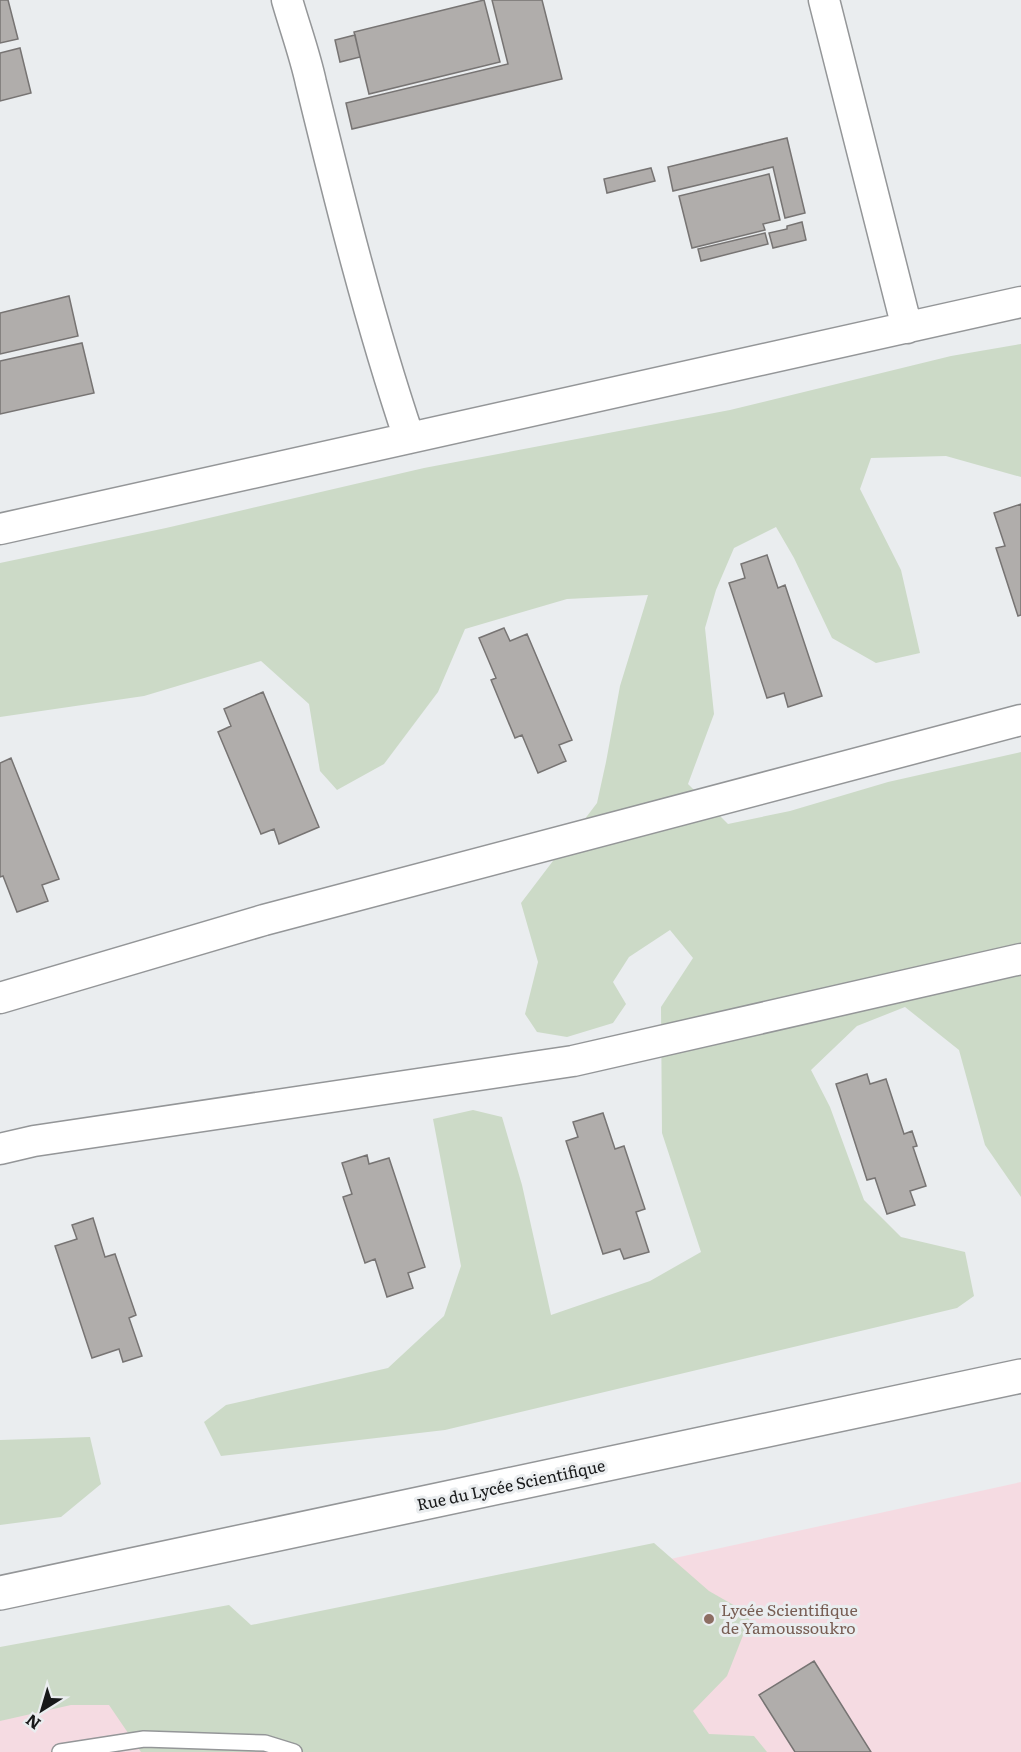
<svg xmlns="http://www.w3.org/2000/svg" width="1021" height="1752" viewBox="0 0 1021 1752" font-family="Literata,serif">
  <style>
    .education { fill: #f5dbe2 }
    .green { fill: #ccdac7 }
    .building { fill: #b0adab; stroke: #777473; stroke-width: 1.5 }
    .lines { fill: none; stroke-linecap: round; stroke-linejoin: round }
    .service-casing { stroke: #949698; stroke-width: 18 }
    .minor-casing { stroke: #949698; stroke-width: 33 }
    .tertiary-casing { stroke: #949698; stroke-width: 36 }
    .service { stroke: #fff; stroke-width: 15 }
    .minor { stroke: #fff; stroke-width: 30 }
    .tertiary { stroke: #fff; stroke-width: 33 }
    .education-dot { fill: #8d6e63; stroke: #eaedef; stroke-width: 2 }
    .labels { text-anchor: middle; stroke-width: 6; stroke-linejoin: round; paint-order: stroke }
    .street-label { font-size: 16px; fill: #171819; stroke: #eaedef }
    .education-label { font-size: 16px; fill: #785e54; stroke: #eaedef; text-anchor: start }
  </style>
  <rect width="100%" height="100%" fill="#eaedef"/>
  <path class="education" d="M1021 1482V1752H0V1706Z"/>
  <path class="green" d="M1021 344V477L946 456 871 458 860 489 901 570 920 653 876 663 832 638 794 558 776 527 734 548 716 590 705 628 714 714 688 784 728 824 790 811 888 782 1021 752V1197L985 1145 959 1050 905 1007 857 1026 811 1070 830 1107 864 1200 901 1237 965 1252 974 1296 957 1308 445 1430 221 1456 204 1422 226 1405 388 1368 444 1316 461 1266 433 1119 473 1110 502 1117 522 1185 551 1315 650 1281 701 1252 662 1133 661 1007 693 958 670 930 629 957 613 982 626 1004 613 1023 567 1037 537 1032 525 1014 538 962 521 903 597 803 606 762 620 686 648 595 567 599 465 629 438 692 384 764 337 790 320 771 309 704 261 661 144 696 0 717V563L166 528 424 468 730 410 951 356Z
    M90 1437 101 1484 61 1517 0 1525V1440Z
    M654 1543 709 1591 751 1615 727 1676 693 1711 709 1734 754 1736 767 1752H141L109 1705H71L0 1721V1647L229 1605 251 1625Z"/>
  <path class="building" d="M0 0H8L18 39 0 43Z
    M484 0 500 62 369 94 354 32Z
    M492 0H542L562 79 352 129 346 103 508 64Z
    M355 35 360 57 340 62 335 40Z
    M20 48 31 93 0 101V53Z
    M787 138 805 213 785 218 773 167 673 191 668 167Z
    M651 168 655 181 607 193 604 179Z
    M769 174 780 220 763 224 765 230 692 248 679 196Z
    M802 222 806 240 773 248 769 233 787 229V226Z
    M765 233 768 244 701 261 698 249Z
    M69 296 78 336 0 354V313Z
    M82 343 94 393 0 414V361Z
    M1021 504V615L1018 616 996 548 1005 546 994 513Z
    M767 555 778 588 785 585 822 696 788 707 784 693 767 698 729 583 745 578 741 564Z
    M504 628 510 641 527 634 572 740 559 745 566 761 538 773 522 735 515 738 491 680 496 678 479 638Z
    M263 692 319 827 279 844 274 829 261 834 218 732 231 726 224 709Z
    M11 758 59 879 42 885 48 901 17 912 3 876 0 877V763Z
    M867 1074 870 1084 886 1079 904 1134 912 1131 917 1146 913 1147 926 1186 910 1191 915 1205 887 1214 875 1178 867 1180 836 1084Z
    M603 1113 615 1149 624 1146 645 1209 636 1212 649 1252 624 1259 620 1249 603 1254 566 1141 578 1137 573 1122Z
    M367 1155 369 1164 389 1158 425 1267 408 1273 413 1288 387 1297 375 1259 365 1263 343 1197 352 1194 342 1163Z
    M93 1218 105 1257 115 1254 136 1315 129 1318 142 1356 123 1362 119 1349 92 1358 55 1246 77 1239 72 1225Z
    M814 1661 871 1752H795L759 1695Z"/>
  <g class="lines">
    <defs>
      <path id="service" d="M60 1752 144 1739 265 1743 294 1752"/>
      <path id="minor" d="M287 0C295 28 305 55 311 83 340 202 370 322 409 438
        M824 0 907 328
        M0 529 1021 302
        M0 998 264 920 1021 720
        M0 1149 34 1141 573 1061 1021 959"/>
      <path id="tertiary" d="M0 1593 1021 1376"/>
    </defs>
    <use href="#service" class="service-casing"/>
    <use href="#minor" class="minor-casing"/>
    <use href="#tertiary" class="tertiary-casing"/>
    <use href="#service" class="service"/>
    <use href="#minor" class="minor"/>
    <use href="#tertiary" class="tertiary"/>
  </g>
  <circle class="education-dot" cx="709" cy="1619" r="6"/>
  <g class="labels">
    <g class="street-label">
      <text transform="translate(511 1485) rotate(-12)" y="6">Rue du Lycée Scientifique</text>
    </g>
    <g class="education-label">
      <text x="721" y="1616">Lycée Scientifique<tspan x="721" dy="18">de Yamoussoukro</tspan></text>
    </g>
  </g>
  <g transform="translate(42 1710) rotate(217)" stroke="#eaedef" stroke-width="4.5" paint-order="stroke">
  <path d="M0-4.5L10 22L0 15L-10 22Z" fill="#171819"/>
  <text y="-9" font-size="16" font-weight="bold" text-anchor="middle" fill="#171819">N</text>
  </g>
</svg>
